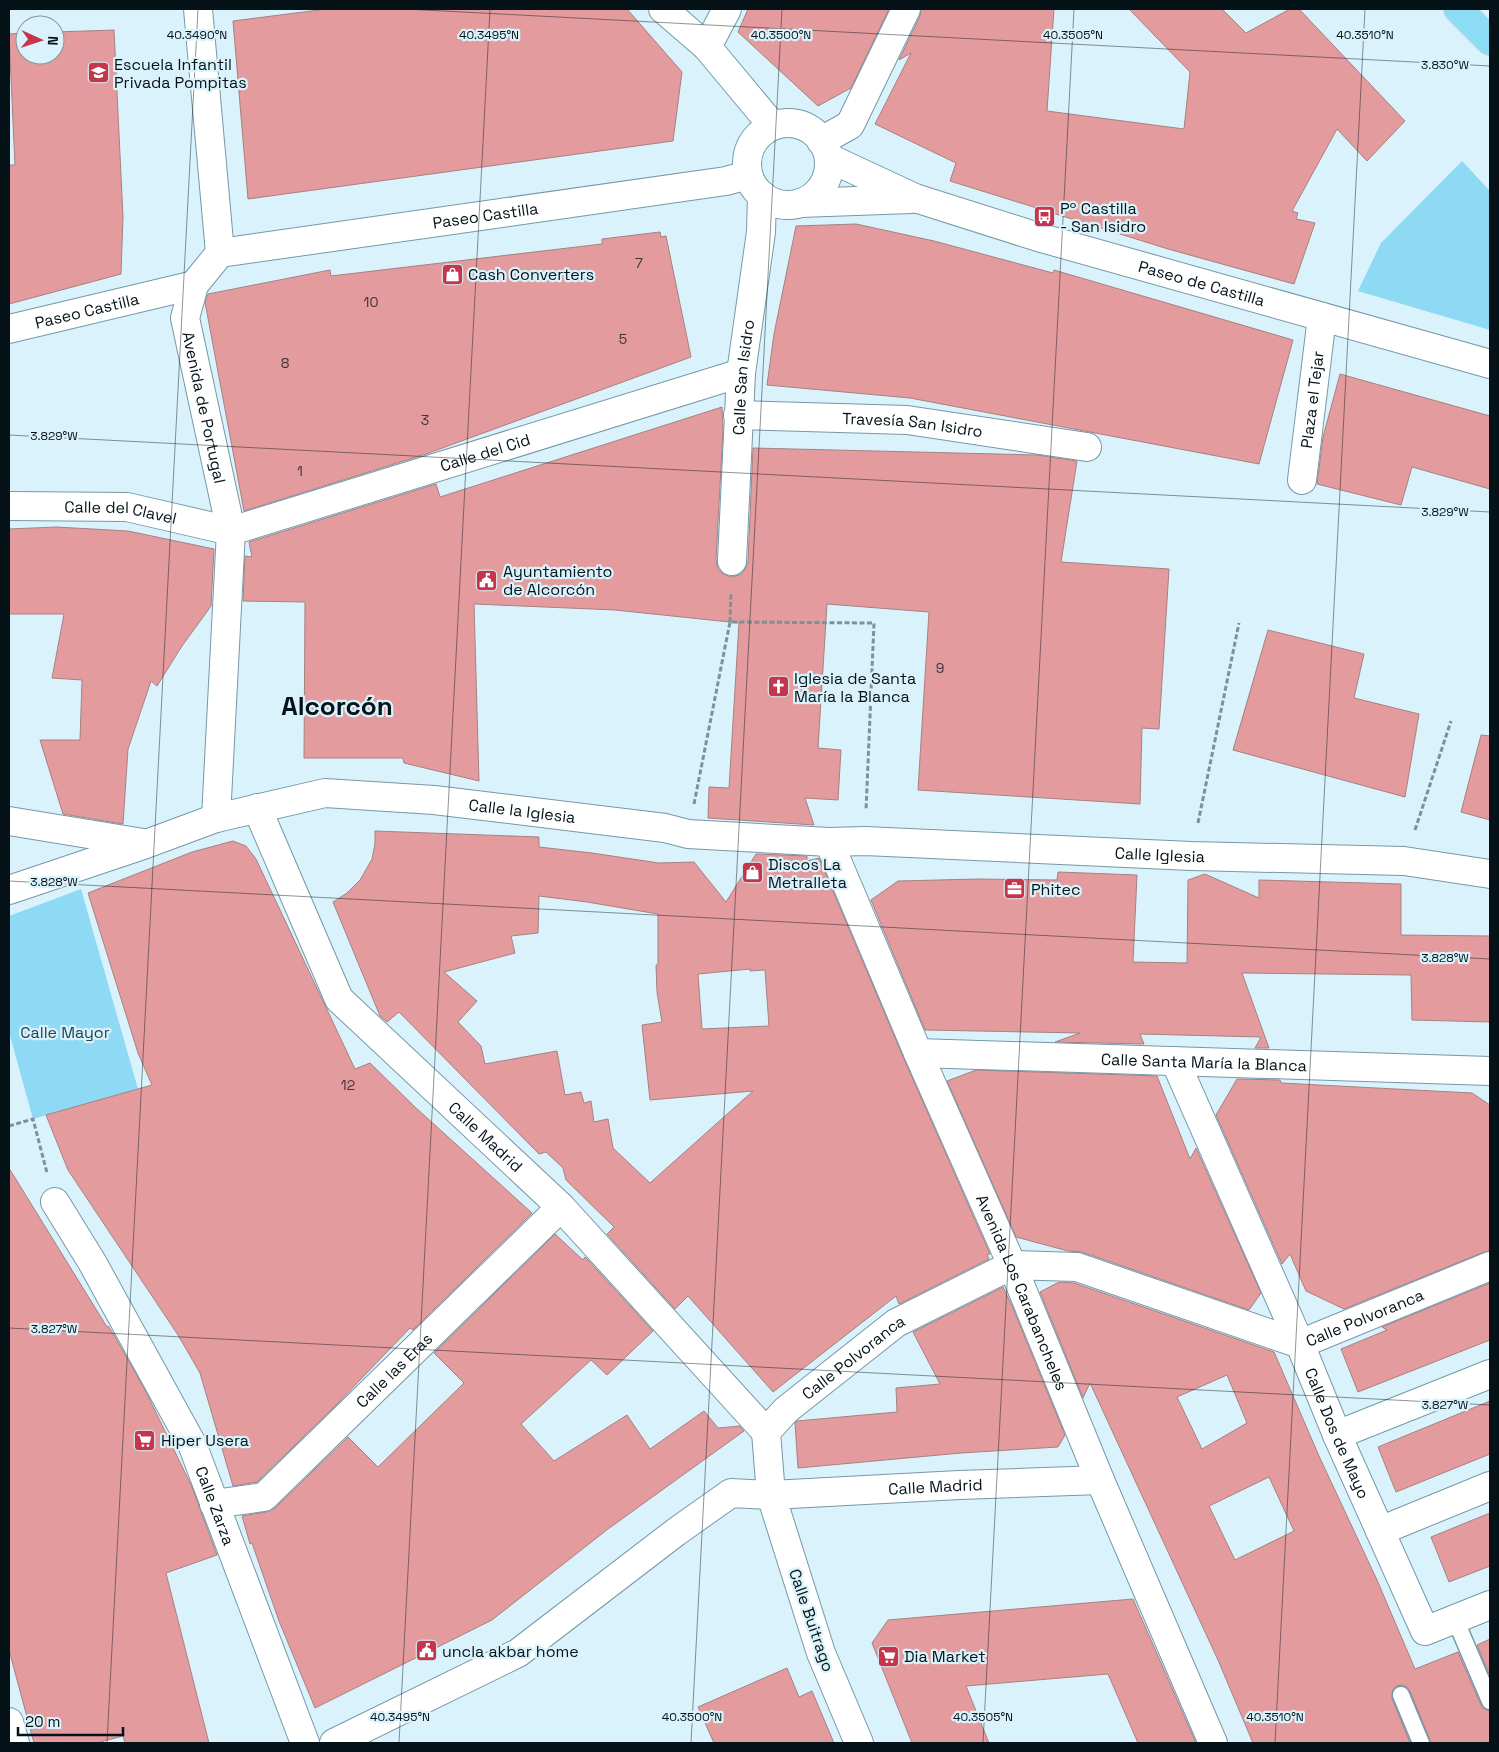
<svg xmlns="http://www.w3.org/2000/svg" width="1499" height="1752" viewBox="0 0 1499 1752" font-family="'Space Grotesk',sans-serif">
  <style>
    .green { fill: #8ed9f3 }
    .building { fill: #e49b9e; stroke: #a68182; fill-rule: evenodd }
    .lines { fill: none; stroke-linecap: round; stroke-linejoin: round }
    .lane-casing { stroke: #7499a7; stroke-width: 19 }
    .street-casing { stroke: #7499a7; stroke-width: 30 }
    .primary-casing { stroke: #d2d5d5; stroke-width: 30 }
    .path { stroke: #7d9198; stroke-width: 3; stroke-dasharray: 5 2.5; stroke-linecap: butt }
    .lane { stroke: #fff; stroke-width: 16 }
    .street { stroke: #fff; stroke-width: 28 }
    .primary { stroke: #8bdcf4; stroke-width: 28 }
    .ticks { fill: none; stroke: #051318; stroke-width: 1; stroke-opacity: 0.45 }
    .labels { text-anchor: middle; stroke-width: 4.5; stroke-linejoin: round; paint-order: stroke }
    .number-label { font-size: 14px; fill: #3d353a }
    .poi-label { font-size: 16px; fill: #051318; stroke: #daf2fb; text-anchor: start }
    .street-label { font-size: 16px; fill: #051318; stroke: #daf2fb }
    .park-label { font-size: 16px; fill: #214653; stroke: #daf2fb }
    .town-label { font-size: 26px; font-weight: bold; fill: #051318; stroke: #daf2fb }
    .ticks-label { font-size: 12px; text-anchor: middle; fill: #051318; stroke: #daf2fb; stroke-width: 4.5; stroke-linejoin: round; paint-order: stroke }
  </style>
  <rect width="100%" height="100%" fill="#daf2fb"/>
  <path class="green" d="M1462 161 1490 191V330L1358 291 1381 243Z
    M81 889 138 1089 33 1119 9 1032V916Z"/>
  <path class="building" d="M327 9H627L682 72 673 141 248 199 233 21Z
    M748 9H889L851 88 818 106 738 32Z
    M921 9H1054L1047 111 1184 129 1190 72 1129 9H1222L1246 33 1290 9H1299L1405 121 1367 161 1337 129 1292 211 1298 213 1296 219 1315 223 1294 284 1168 249 950 181 956 163 875 124 911 53 899 60 920 16Z
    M114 30 123 217 121 274 9 304V165H15L9 34 25 33V55H55V32Z
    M856 224 934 241 1053 273 1054 270 1293 340 1259 464 910 398 767 385 774 334 796 226Z
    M660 232 661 237 666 236 691 357 426 454 244 511 205 302 208 294 330 270 331 276 602 244V239Z
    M1340 374 1490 416V489L1412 467 1401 505 1317 484 1323 437Z
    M722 407 723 429 716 560 718 569 724 574 731 577 740 575 745 569 748 562 753 448 1037 455 1077 461 1061 562 1169 569 1159 729 1142 728 1140 804 918 790 929 612 827 604 818 748 841 750 838 800 805 798 814 825 708 818 709 787 729 788 739 623 615 610 474 604 479 781 404 763 403 758H304L305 602 243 601 245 556 252 557 249 542 436 484 440 497Z
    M56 527 128 531 214 549 211 606 182 646 157 686 151 681 128 749 123 824 63 814 40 740H80L82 680 52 678 64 614H9V529Z
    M1268 630 1364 654 1354 698 1419 714 1405 797 1233 750Z
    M1481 735 1490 736V820L1461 812Z
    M375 831 539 837V847L592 853 659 863 694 862 726 902 756 854 807 856V861L819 858 904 1059 990 1254 987 1255 989 1259 899 1304 896 1296 773 1392 688 1296 675 1309 607 1234 614 1227 566 1180 563 1168 546 1152 539 1154 399 1012 387 1022 380 1016 333 902 347 893 360 880 372 859 375 844ZM539 896 587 902 658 914V965H656L657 992 662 1022 642 1025 650 1100 753 1091 650 1183 613 1148 608 1119 594 1122 591 1101 584 1103 581 1092 565 1095 557 1051 485 1064 481 1046 458 1022 477 1001 444 972 515 953 511 936 538 933ZM750 969V971L765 970 769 1026 702 1029 698 974Z
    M233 841 246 846 256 859 355 1069 370 1063 415 1107 532 1213 413 1330 410 1328 336 1405 257 1482 233 1486 200 1373 178 1335 68 1170 46 1115 152 1085 138 1053 88 893 192 852Z
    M1058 872 1137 875 1133 962 1187 963 1188 880 1205 874 1259 898V880L1401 884V935L1490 936V1022L1412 1020 1411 975 1242 973 1269 1048H1255L1261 1037 1140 1034 1144 1044 1055 1042 1080 1033 925 1030 871 900 898 881 978 879 1057 880Z
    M976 1070 1157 1076 1190 1159 1196 1148 1261 1293 1249 1310 1082 1252 1068 1251 1016 1237 947 1081Z
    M1237 1079 1280 1080 1281 1083 1472 1093 1490 1105V1251L1484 1252 1344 1309 1306 1291 1290 1254 1282 1264 1216 1115Z
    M9 1168 107 1327 108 1326 114 1335 145 1390 192 1487 217 1555 166 1573 209 1743H125L123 1736 96 1743H34L9 1650Z
    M555 1234 583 1260 585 1257 587 1259 653 1331 607 1375 591 1360 521 1424 554 1461 627 1415 650 1449 704 1411 718 1428 740 1426 744 1431 608 1529 492 1620 315 1708 279 1621 252 1543 250 1544 242 1516 266 1512 275 1508 348 1437 378 1467 464 1383 434 1353Z
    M1059 1282 1074 1283 1274 1352 1319 1456 1377 1580 1415 1669 1458 1652 1481 1705 1484 1709 1490 1711V1743H1431L1410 1691 1407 1687 1402 1685 1397 1686 1393 1689 1392 1698 1410 1743H1253L1218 1660 1090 1383 1083 1398 1040 1292ZM1227 1375 1247 1423 1202 1449 1177 1397ZM1269 1477 1294 1531 1235 1560 1209 1506Z
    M1490 1283V1340L1358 1392 1341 1349 1387 1330 1382 1327Z
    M1003 1287 1012 1306 1065 1435 1058 1447 961 1453 798 1468 795 1423 797 1421 897 1412 896 1388 940 1384 913 1332Z
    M1490 1401V1454L1396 1492 1378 1447Z
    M1490 1513V1566L1449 1582 1431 1537Z
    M1133 1599 1196 1743H1138L1108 1674 966 1686 989 1743H912L872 1643 888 1620Z
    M1490 1639V1676L1477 1645Z
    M787 1668 799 1697 812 1691 834 1743H714L698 1707Z"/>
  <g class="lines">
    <defs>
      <path id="lane" d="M1455 1619 1490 1701
        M1401 1695 1421 1743"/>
      <g id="street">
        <path id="s1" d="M198 9 220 253 194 285 185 318 231 531 216 818"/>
        <path d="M663 9 707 47 772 125"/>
        <path d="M707 47 727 9"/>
        <circle cx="788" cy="164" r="41"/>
        <path d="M821 141 850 125 906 9"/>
        <path id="s2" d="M829 158 915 198 1038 237 1490 364"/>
        <path d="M800 203 911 199"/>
        <path id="s3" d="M220 253 726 181 748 175"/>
        <path id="s4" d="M9 329 194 285"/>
        <path id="s5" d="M738 415 907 420 1087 447"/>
        <path id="s6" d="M1302 480 1322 317"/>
        <path id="s7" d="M9 506 127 507 231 531"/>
        <path id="s8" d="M231 531 741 373"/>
        <path id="s9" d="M732 561 741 373 761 232 762 195"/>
        <path id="s10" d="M257 808 339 999 561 1207 766 1432"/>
        <path d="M9 821 143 843"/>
        <path id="s11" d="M829 842 918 1053 1012 1265 1100 1480 1213 1743"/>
        <path id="s12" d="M9 890 146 844 216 818 325 793 434 800 665 828 688 834 829 842 865 841 1191 856 1404 861 1490 874"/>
        <path id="s13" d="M918 1053 1490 1071"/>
        <path id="s14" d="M1175 1061 1300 1344 1337 1435 1425 1631 1490 1605"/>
        <path id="s15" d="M55 1202 92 1262 192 1444 305 1743"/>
        <path d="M1337 1435 1490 1374"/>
        <path id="s16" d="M214 1504 264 1497 561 1207"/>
        <path d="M1380 1531 1490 1486"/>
        <path d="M9 1722 15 1743"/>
        <path id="s17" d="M334 1743 518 1653 676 1532 731 1493 771 1495 766 1432 786 1410 896 1323 1012 1265 1077 1267 1300 1344 1490 1266"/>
        <path id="s18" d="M859 1743 821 1653 771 1495 959 1485 1100 1480"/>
      </g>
      <path id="primary" d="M1458 9 1490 41"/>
    </defs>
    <use href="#lane" class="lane-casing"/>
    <use href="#street" class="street-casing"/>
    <use href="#primary" class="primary-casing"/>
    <path class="path" d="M730 622 731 592
      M694 804 730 622 874 623 866 810
      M1198 823 1239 623
      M1415 830 1451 721
      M9 1126 33 1119 47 1173"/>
    <use href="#lane" class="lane"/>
    <use href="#street" class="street"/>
    <use href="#primary" class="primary"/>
  </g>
  <path class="ticks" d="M405 9 1490 66M9 435 1490 512M9 881 1490 959M9 1328 1490 1405M107 1743 198 9M399 1743 490 9M691 1743 782 9M983 1743 1074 9M1275 1743 1365 9"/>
  <defs>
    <symbol id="school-square" viewBox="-11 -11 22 22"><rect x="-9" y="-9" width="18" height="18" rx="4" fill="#c5354c" stroke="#daf2fb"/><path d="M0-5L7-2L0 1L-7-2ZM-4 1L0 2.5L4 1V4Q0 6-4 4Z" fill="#fff"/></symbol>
    <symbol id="bus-square" viewBox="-11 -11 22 22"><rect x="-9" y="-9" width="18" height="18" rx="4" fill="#c5354c" stroke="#daf2fb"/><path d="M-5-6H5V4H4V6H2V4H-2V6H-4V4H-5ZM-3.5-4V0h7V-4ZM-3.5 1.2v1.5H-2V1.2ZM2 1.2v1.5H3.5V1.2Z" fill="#fff"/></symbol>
    <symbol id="shop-square" viewBox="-11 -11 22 22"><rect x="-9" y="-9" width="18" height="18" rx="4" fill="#c5354c" stroke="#daf2fb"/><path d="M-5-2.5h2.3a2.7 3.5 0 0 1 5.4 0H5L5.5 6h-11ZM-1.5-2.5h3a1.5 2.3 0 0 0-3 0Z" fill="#fff"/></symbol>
    <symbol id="civic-square" viewBox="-11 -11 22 22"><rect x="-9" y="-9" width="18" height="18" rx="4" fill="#c5354c" stroke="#daf2fb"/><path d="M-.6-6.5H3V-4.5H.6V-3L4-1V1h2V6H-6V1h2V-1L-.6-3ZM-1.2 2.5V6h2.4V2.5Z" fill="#fff"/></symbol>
    <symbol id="church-square" viewBox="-11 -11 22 22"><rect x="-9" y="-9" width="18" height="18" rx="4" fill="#c5354c" stroke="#daf2fb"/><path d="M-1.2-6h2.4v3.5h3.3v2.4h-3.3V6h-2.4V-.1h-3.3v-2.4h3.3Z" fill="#fff"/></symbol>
    <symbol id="office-square" viewBox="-11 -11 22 22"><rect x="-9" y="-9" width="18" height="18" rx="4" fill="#c5354c" stroke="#daf2fb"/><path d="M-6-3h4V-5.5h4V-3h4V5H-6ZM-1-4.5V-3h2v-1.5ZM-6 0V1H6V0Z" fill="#fff"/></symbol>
    <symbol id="supermarket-square" viewBox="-11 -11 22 22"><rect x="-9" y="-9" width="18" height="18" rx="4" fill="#c5354c" stroke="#daf2fb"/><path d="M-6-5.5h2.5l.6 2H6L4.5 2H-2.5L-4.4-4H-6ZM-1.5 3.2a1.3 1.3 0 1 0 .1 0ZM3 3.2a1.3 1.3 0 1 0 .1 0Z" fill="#fff"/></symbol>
  </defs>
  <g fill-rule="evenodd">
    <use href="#school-square" x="86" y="60" width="25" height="25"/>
    <use href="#bus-square" x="1032" y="204" width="25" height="25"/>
    <use href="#shop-square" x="440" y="262" width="25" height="25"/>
    <use href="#civic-square" x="474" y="568" width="25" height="25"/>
    <use href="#church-square" x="766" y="674" width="25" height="25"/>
    <use href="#shop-square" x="740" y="860" width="25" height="25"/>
    <use href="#office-square" x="1002" y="876" width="25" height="25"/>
    <use href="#supermarket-square" x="132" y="1428" width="25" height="25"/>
    <use href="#civic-square" x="414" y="1638" width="25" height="25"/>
    <use href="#supermarket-square" x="876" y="1644" width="25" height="25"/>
  </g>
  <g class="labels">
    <g class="number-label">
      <text x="639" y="268">7</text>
      <text x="371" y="307">10</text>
      <text x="623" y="344">5</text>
      <text x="285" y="368">8</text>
      <text x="425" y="425">3</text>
      <text x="300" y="476">1</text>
      <text x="940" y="673">9</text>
      <text x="348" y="1090">12</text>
    </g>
    <g class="poi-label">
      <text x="114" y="70">Escuela Infantil<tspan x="114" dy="18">Privada Pompitas</tspan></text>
      <text x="1060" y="214">Pº Castilla<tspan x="1060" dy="18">- San Isidro</tspan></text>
      <text x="468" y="280">Cash Converters</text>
      <text x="503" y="577">Ayuntamiento<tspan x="503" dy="18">de Alcorcón</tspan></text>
      <text x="794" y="684">Iglesia de Santa<tspan x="794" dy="18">María la Blanca</tspan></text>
      <text x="768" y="870">Discos La<tspan x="768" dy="18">Metralleta</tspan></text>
      <text x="1031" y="895">Phitec</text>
      <text x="161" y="1446">Hiper Usera</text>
      <text x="442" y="1657">uncla akbar home</text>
      <text x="904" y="1662">Dia Market</text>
    </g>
    <g class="street-label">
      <text dy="6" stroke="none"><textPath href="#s3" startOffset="268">Paseo Castilla</textPath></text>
      <text dy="6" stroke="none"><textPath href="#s2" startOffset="394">Paseo de Castilla</textPath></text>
      <text dy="6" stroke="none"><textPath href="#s4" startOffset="80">Paseo Castilla</textPath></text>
      <text dy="6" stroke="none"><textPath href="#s9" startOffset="184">Calle San Isidro</textPath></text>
      <text dy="6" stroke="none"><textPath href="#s6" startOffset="81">Plaza el Tejar</textPath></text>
      <text dy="6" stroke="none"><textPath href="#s1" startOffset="412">Avenida de Portugal</textPath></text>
      <text dy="6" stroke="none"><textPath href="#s5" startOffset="175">Travesía San Isidro</textPath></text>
      <text dy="6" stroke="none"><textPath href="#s8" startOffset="266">Calle del Cid</textPath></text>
      <text dy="6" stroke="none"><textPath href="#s7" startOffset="112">Calle del Clavel</textPath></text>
      <text dy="6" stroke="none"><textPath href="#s12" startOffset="529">Calle la Iglesia</textPath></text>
      <text dy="6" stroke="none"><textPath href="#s12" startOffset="1169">Calle Iglesia</textPath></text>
      <text dy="6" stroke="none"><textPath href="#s13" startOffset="286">Calle Santa María la Blanca</textPath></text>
      <text dy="6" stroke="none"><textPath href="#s10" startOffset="409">Calle Madrid</textPath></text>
      <text dy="6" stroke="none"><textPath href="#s11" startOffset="490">Avenida Los Carabancheles</textPath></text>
      <text dy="6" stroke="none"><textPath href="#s17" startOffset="1245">Calle Polvoranca</textPath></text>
      <text dy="6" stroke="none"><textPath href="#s17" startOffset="690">Calle Polvoranca</textPath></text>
      <text dy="6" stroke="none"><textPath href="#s16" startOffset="232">Calle las Eras</textPath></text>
      <text dy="6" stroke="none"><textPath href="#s14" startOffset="406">Calle Dos de Mayo</textPath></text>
      <text dy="6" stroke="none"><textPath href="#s18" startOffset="428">Calle Madrid</textPath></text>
      <text dy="6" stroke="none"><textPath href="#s15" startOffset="344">Calle Zarza</textPath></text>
      <text transform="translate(812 1620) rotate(71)" y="6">Calle Buitrago</text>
    </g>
    <g class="park-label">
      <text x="65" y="1038">Calle Mayor</text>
    </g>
    <g class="town-label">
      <text x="337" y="715">Alcorcón</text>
    </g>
  </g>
  <g class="ticks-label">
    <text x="197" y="39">40.3490°N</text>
    <text x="489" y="39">40.3495°N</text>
    <text x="781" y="39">40.3500°N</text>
    <text x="1073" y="39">40.3505°N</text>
    <text x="1365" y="39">40.3510°N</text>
    <text x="1445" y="69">3.830°W</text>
    <text x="54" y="440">3.829°W</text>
    <text x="1445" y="516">3.829°W</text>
    <text x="54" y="886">3.828°W</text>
    <text x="1445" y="962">3.828°W</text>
    <text x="54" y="1333">3.827°W</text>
    <text x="1445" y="1409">3.827°W</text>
    <text x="400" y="1721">40.3495°N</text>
    <text x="692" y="1721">40.3500°N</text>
    <text x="983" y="1721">40.3505°N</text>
    <text x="1275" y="1721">40.3510°N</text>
  </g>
  <rect width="1499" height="1752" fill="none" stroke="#051318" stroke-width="20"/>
  <g transform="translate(40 40) rotate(93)"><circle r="24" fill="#daf2fb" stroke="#8599a0"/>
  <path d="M0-4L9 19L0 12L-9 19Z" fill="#c5354c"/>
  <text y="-8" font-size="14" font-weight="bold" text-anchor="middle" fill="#051318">N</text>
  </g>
  <path d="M18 1727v8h105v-8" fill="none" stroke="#051318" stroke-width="2.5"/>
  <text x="25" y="1727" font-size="15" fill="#051318" stroke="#daf2fb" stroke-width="4" paint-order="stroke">20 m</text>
</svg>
